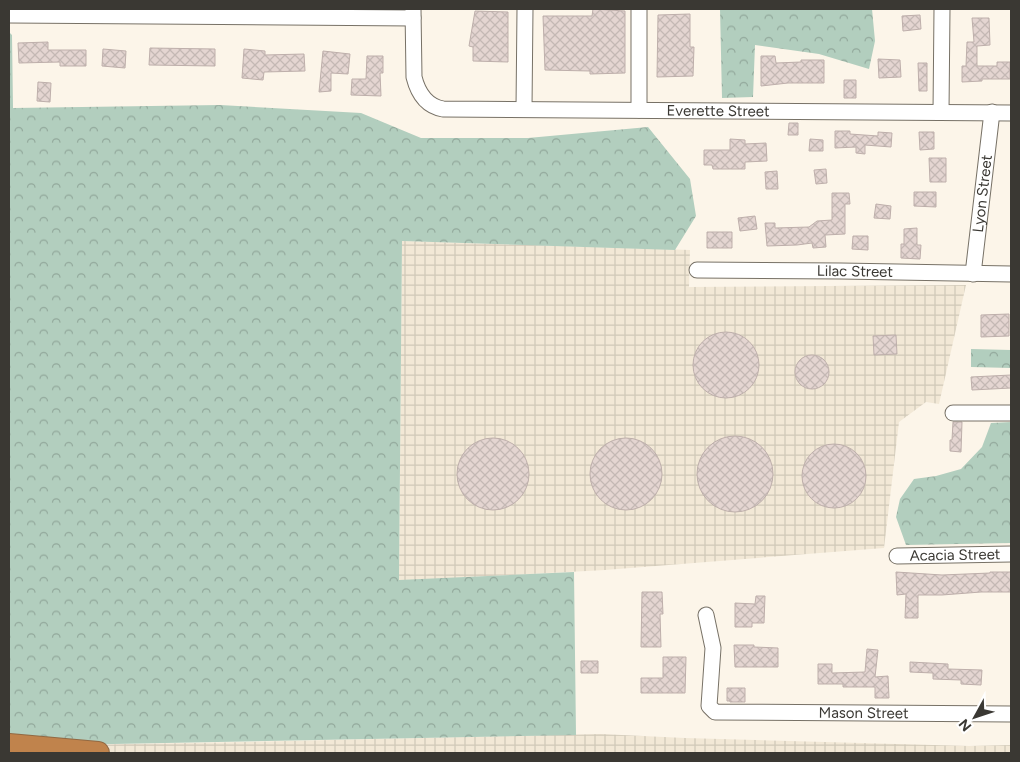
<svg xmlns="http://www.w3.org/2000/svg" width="1020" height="762" viewBox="0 0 1020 762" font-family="Figtree,sans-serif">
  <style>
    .industrial { fill: url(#industrial-grid) }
    .forest { fill: url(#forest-crowns) }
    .building { fill: url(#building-cross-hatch); stroke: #beafab }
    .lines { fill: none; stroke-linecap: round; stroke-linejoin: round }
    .minor-casing { stroke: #777166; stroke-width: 17 }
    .highway-casing { stroke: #916943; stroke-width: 24 }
    .minor { stroke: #fff; stroke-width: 15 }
    .highway { stroke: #c0834c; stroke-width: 22 }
    .labels { text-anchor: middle; stroke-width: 4.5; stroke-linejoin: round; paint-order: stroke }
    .street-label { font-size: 15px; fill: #3a3833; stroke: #fff }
  </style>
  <defs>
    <pattern id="industrial-grid" width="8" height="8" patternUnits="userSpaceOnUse" patternTransform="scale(1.25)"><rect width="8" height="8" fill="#f2e8d6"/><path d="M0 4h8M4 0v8" fill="none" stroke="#d0c8b8"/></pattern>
    <pattern id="forest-crowns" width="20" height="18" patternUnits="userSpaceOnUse" patternTransform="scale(1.25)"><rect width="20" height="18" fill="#b2cebe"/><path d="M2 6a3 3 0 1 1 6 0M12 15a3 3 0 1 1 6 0" fill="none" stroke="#92a89b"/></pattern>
    <pattern id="building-cross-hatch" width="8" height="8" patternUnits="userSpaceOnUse" patternTransform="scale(1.25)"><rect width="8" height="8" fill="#e4d5d1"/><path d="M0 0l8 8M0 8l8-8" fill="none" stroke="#c4b8b4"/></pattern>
  </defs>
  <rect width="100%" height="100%" fill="#fcf5e9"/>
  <path class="industrial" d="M402 241 690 250 689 287 966 285 939 404 926 402 899 422 884 548 605 570 399 581Z
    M601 734 685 738 969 746 1011 745V753H9V746L248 742Z"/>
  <path class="forest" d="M720 9H872L875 41 869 69 819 54 755 45 753 97 722 98Z
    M9 32 12 35 13 108 220 105 361 113 421 138H528L648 127 690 179 696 216 675 250 402 241 399 580 574 572 576 735 9 746Z
    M971 349 1011 350V368L971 367Z
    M1011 422V543L906 545 896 517 900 499 914 479 936 476 961 469 982 447 991 423Z"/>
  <path class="building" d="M593 9 625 11V73L590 74V71L545 70 543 16H592Z
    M475 11 508 12V62L473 61V47L469 46Z
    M690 14V47H694L693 76 657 77 658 15Z
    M920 15 921 29 903 31 902 16Z
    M972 18H989L990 45 977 46V66H997V62H1010V79H982V81L962 82V66H966L967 42H974Z
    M48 42V50H86V66H60V62L19 63 18 43Z
    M150 48 215 49V66L149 65Z
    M103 49 126 51 125 68 102 66Z
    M244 49 265 51V55L304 54 305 71 264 72 263 80 242 78Z
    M323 51 350 54 348 74 331 73V91L319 92Z
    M367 56H383V73H380L381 96 351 95 352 79H366Z
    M761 56H775L776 63 801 62V60H824V83H788L761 86Z
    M878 59 900 60 901 77 879 78Z
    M918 63H927V91H919Z
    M844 80H856V98H844Z
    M38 82 51 83 50 102 37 101Z
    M789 123H798V135H788Z
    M835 131H850V134L878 136V132L892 133 891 147 865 145V154L856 153V147L835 148Z
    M919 132H934V149L920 150Z
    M730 139 745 140V144L766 143 767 161 745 162V169H713L712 165H704V150H730Z
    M810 139 823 140V151H809Z
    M929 158H946V182H930Z
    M826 169 827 183 816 184 814 170Z
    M777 171 778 189H766L765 172Z
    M914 192H936V207L914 206Z
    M832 193H849L850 204H845V234L825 235 826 247 813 248 812 243 797 245 767 246 765 223H775V228L809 227 817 221 832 220Z
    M876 204 891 206 890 219 874 218Z
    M755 216 757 229 740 231 738 218Z
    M917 228V245H921L920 259 901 258V244H904V229Z
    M707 232H732V248H707Z
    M853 236H868V250L852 249Z
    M1009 314V336L981 337V315Z
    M693 365a33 33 0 1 1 66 0a33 33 0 1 1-66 0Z
    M896 335 897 354 874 355 873 336Z
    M795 372a17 17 0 1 1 34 0a17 17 0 1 1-34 0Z
    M1011 375V388L972 390 971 377Z
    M953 422H962L961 452 950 451V440H952Z
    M697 474a38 38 0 1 1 76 0a38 38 0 1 1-76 0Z
    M457 474a36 36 0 1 1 72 0a36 36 0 1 1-72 0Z
    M590 474a36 36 0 1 1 72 0a36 36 0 1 1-72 0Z
    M802 476a32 32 0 1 1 64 0a32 32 0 1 1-64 0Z
    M896 572 942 575 990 573V572H1011V592H981L942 595H918V618H905L906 594 897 595Z
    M642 592H662L663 614H660L661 647H641Z
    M756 596H765L764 623H752V627H735V603L755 604Z
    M734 645H754V647L778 648V667H735Z
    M867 649 878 650 875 677 888 676 889 698H875V687H843V684H818V664H832V673L865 672Z
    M663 657H686L685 693H641V678H663Z
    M581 661H598V673H581Z
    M910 662 948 664V669L982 670 981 685 961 684V680L933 679V673L910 672Z
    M727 688H745V702H730V701H727Z"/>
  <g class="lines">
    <defs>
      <g id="minor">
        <path id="s1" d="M413 9 414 77C418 93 426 106 443 109L1011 113"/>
        <path d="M9 15 413 18"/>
        <path d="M524 108 525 9"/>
        <path d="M639 110V9"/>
        <path d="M941 112 942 9"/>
        <path id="s2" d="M697 270 841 271 1011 274"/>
        <path id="s3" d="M973 274 992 112"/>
        <path d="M953 413H1011"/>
        <path id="s4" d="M897 556 1011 554"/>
        <path id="s5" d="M706 615 713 648 709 706 715 712 1011 714"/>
      </g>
      <path id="highway" d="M9 745 98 753"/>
    </defs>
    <use href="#minor" class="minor-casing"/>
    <use href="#highway" class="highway-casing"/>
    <use href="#minor" class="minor"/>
    <use href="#highway" class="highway"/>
  </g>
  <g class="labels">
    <g class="street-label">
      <text dy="5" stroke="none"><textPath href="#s1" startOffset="389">Everette Street</textPath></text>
      <text dy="5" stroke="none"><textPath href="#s3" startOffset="81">Lyon Street</textPath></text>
      <text dy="5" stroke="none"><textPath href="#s2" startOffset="158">Lilac Street</textPath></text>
      <text dy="5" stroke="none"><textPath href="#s4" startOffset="58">Acacia Street</textPath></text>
      <text dy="5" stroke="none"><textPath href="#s5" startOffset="249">Mason Street</textPath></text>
    </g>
  </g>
  <rect width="1020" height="762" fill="none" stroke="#3a3833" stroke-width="20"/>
  <g transform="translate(975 717) rotate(230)" stroke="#ffffff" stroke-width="4" paint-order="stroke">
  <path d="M0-4L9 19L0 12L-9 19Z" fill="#3a3833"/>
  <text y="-8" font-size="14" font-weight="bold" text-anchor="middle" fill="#3a3833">N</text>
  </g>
</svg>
